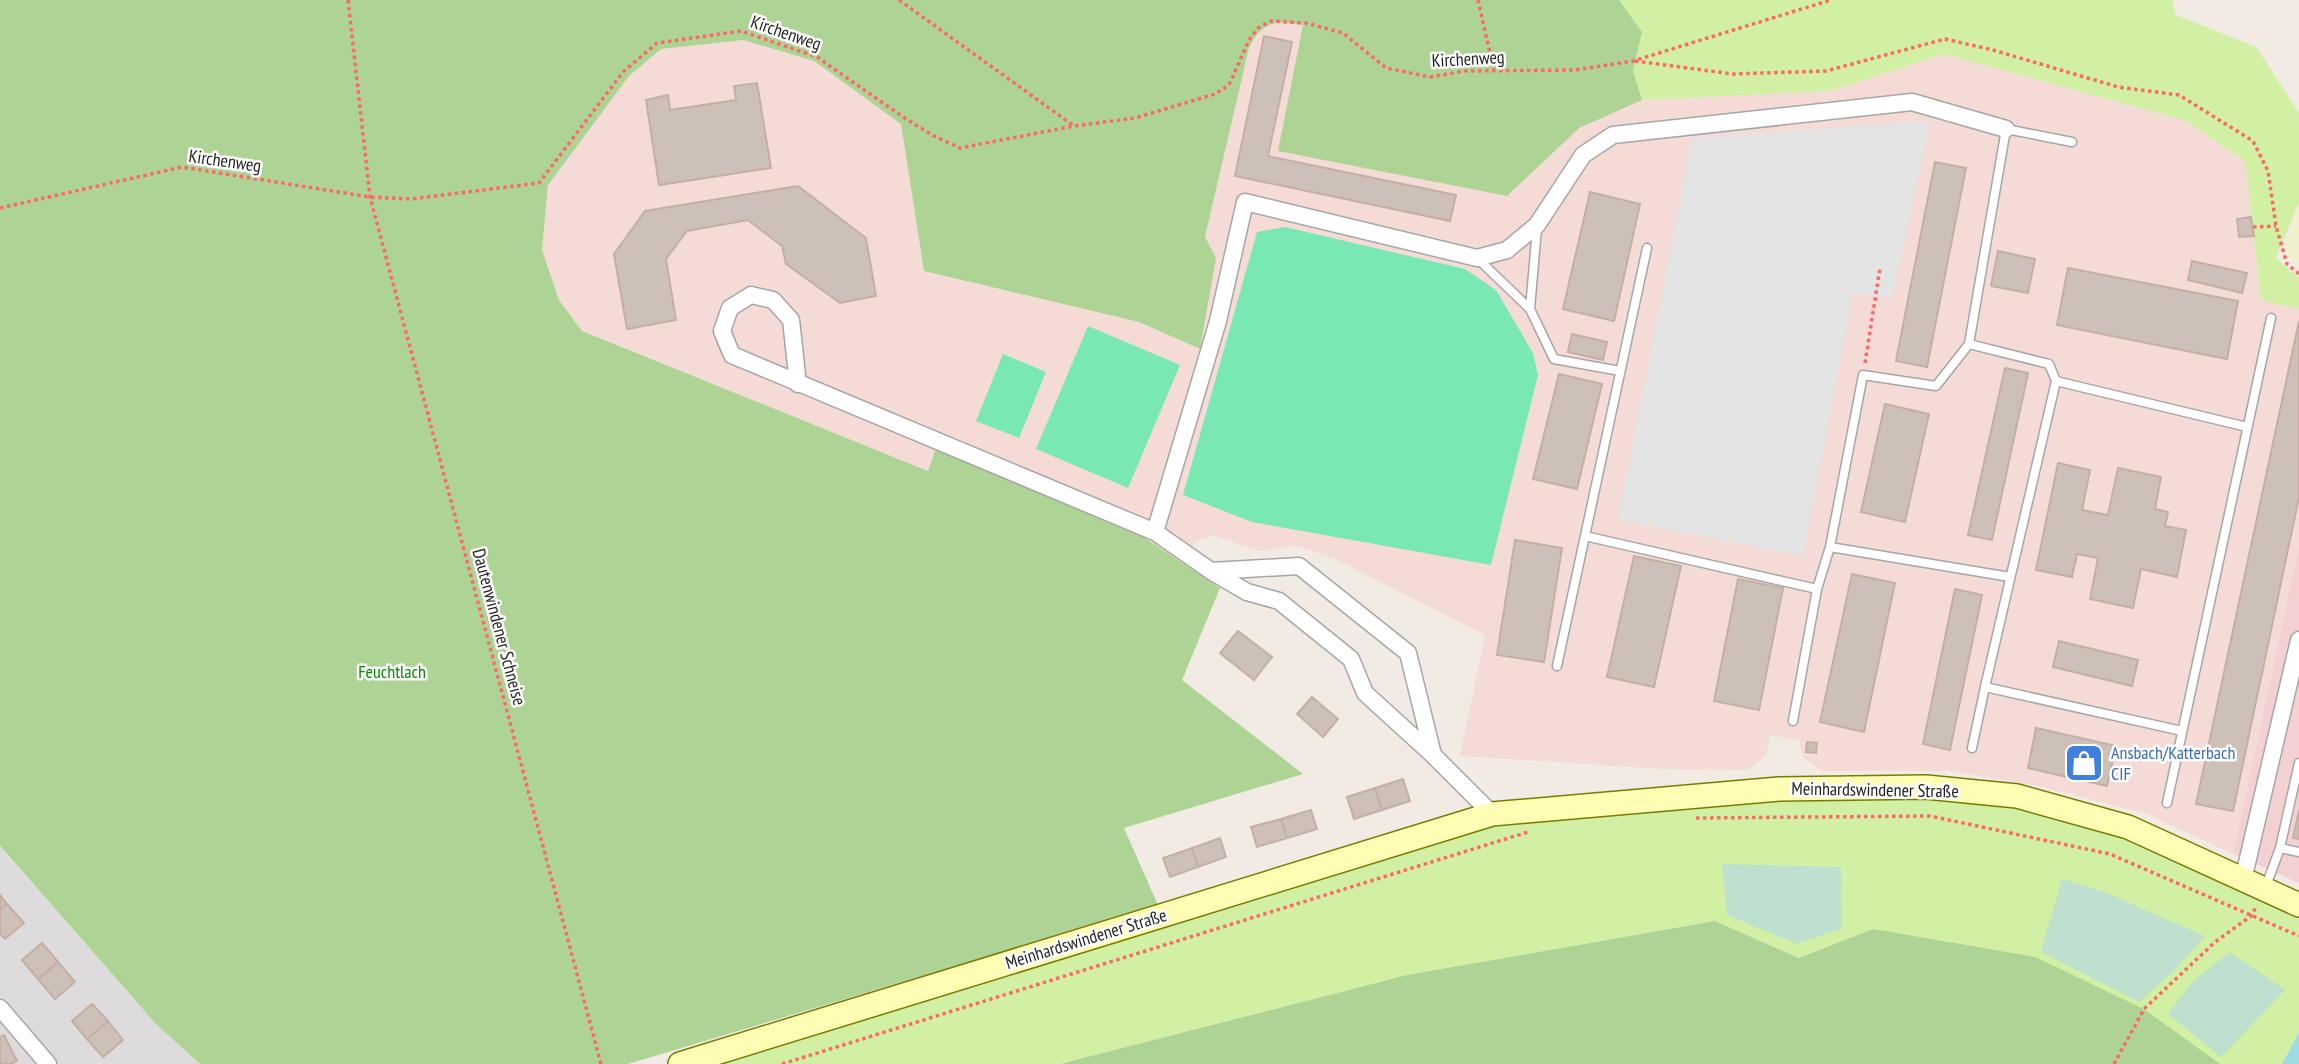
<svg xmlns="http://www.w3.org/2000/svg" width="2299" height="1064" viewBox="0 0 2299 1064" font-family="'PT Sans Narrow',sans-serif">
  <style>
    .residential { fill: #dddbdc }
    .commercial { fill: #f3d1d3 }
    .military { fill: #f4dbd5 }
    .farmland { fill: #f1f0cd }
    .grass { fill: #d1f0a4 }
    .forest { fill: #add494 }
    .wetland { fill: #bfe0ce }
    .pitch { fill: #7ae8b3 }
    .parking { fill: #e3e3e3 }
    .water { fill: #a0dae3 }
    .building { fill: #cdc0b9; stroke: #c4afa4; stroke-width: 2 }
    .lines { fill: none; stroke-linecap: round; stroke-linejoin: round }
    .lane-casing { stroke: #a6a6a6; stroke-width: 11 }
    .street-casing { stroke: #a6a6a6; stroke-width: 19 }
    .secondary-casing { stroke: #797b00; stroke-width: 26 }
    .path { stroke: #ff6866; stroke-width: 3.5; stroke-dasharray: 3.5 3.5; stroke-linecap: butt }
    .lane { stroke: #fff; stroke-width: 8 }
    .street { stroke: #fff; stroke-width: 16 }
    .secondary { stroke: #fffcb3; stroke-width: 23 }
    .labels { text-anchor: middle; stroke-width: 5; stroke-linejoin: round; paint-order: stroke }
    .street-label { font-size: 18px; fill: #1f1f1f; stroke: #fff }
    .park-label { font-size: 18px; fill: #028900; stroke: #fff }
    .shop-label { font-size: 18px; fill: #366cbe; stroke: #fff; text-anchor: start }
  </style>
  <rect width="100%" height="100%" fill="#f1ebe4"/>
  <path class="residential" d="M0 847 156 1024 200 1064H0Z"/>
  <path class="commercial" d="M2299 545V883L2233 854Z"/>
  <path class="military" d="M1281 22 1303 24 1480 74 1642 100 1830 91 1944 54 2184 120 2245 161 2261 300 2299 309V545L2233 854 2147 814 2039 786 1949 771H1821L1803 757 1799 740 1770 735 1766 756 1747 770 1663 769 1460 756 1485 635 1340 561 1298 546 1258 551 1214 535 1195 542 1181 561 1142 536 936 448 928 471 582 331 559 300 542 250 548 185 629 76 661 48 743 40 814 61 901 124 924 271 1139 322 1200 349 1216 258 1205 237 1249 48 1263 27Z"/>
  <path class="farmland" d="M2299 208V265L2283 250Z"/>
  <path class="grass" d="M1619 0H2172L2176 15 2256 47 2299 113V202L2276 258 2299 278V309L2261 300 2245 161 2184 120 1944 54 1830 91 1642 100 1633 71 1642 32Z
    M1924 792 2011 806 2112 833 2299 919V1032L2282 1064H2220L2144 1009 1873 929 1799 958 1715 921 1407 975 1060 1064H711L1498 820 1784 793Z"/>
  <path class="forest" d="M0 0H1619L1642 32 1633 71 1642 100 1579 128 1507 196 1278 151 1303 25C1275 20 1263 21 1249 48L1205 237 1216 258 1200 349 1139 322 924 271 901 124 814 61 743 40 661 49 629 76 548 185 542 250 559 300 582 331 928 471 936 448 1142 536 1220 588 1182 680 1303 774 1124 828 1158 905 628 1064H200L156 1024 0 846Z
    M1715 921 1799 958 1873 929 2035 957 2144 1009 2220 1064H1060L1407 975Z"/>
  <path class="wetland" d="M1722 864 1841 867 1842 928 1797 944 1727 915Z
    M2062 879 2102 891 2205 936 2175 970 2139 1002 2041 952Z
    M2230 952 2285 990 2221 1057 2168 1014 2192 982Z"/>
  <path class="pitch" d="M1285 227 1465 269 1496 290 1533 353 1538 375 1491 565 1252 522 1183 495 1257 232Z
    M1088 326 1180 365 1128 488 1036 449Z
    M1003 354 1046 372 1019 438 976 421Z"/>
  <path class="parking" d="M1930 121 1892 299 1853 292 1803 556 1618 520 1692 138Z"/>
  <path class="water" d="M2299 1032V1064H2282Z"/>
  <path class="building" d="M1264 36 1292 42 1268 156 1456 195 1450 221 1235 176Z
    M757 83 771 168 659 185 646 100 668 95 670 110 736 100 734 86Z
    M1935 162 1966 168 1927 367 1896 361Z
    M798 186 866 238 876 296 840 303 786 264 782 246 748 220 687 231 666 259 676 320 627 329 614 254 645 211Z
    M1590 192 1640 204 1614 321 1563 309Z
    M2251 217 2254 236 2239 237 2237 219Z
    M1998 251 2035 259 2028 293 1991 286Z
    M2192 261 2247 273 2242 293 2188 280Z
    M2068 268 2238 301 2227 359 2057 325Z
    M2299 321V497L2233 811 2196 804Z
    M1572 334 1607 342 1603 360 1568 352Z
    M2005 368 2028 373 1992 540 1968 535Z
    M1559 374 1602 384 1577 489 1533 479Z
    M1885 404 1929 414 1905 522 1861 512Z
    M2058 463 2090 470 2082 510 2108 515 2118 468 2161 477 2155 509 2168 512 2165 526 2186 530 2177 577 2141 569 2133 608 2090 599 2098 558 2077 554 2072 577 2036 570Z
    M1515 540 1562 548 1544 662 1497 655Z
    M1634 556 1681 566 1654 687 1607 677Z
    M1852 574 1895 583 1864 732 1820 722Z
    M1738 579 1783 588 1759 710 1714 701Z
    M1955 589 1982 595 1950 750 1923 744Z
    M1238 631 1272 657 1254 680 1220 653Z
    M2059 641 2138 660 2132 686 2053 667Z
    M1312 697 1338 719 1323 737 1297 714Z
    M2036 728 2116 746 2107 786 2028 768Z
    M1807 742 1817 743 1816 753 1806 752Z
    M1403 779 1410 801 1382 810 1375 788Z
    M1375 788 1382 810 1354 819 1347 797Z
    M1311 810 1317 829 1287 838 1281 819Z
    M2299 810V839L2293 838Z
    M1281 819 1287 838 1257 847 1251 827Z
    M1220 838 1226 857 1198 867 1192 848Z
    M1192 848 1198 867 1170 877 1163 858Z
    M0 895 7 904 0 910Z
    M7 904 24 923 5 939 0 934V910Z
    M42 943 58 962 38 979 22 960Z
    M58 962 75 982 55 999 38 979Z
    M92 1004 108 1021 87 1039 72 1021Z
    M108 1021 123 1040 103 1057 87 1039Z
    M4 1035 17 1061 11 1064H0V1037Z"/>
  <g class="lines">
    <defs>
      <path id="lane" d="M1477 258 1530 309 1554 359 1620 371
        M1530 309 1537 228
        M1969 344 2006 129 2072 142
        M2056 381 1985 687 2182 731
        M1585 536 1817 589
        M1830 547 2010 577
        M1557 666 1647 248
        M1793 721 1817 589 1830 547 1863 375 1936 386 1969 344 2049 364 2056 381 2247 427
        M1972 748 1985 687
        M2167 803 2271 318
        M2280 848 2299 763
        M2266 886 2280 848 2299 852"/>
      <path id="street" d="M798 384 791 320 773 300 751 295 730 308 722 331 732 355 1155 532
        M1211 571 1299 566 1408 653 1433 755
        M1492 814 1433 755 1365 693 1351 659 1279 601 1247 592 1211 571 1155 532 1218 321 1245 202 1477 258 1507 250 1537 225 1583 155 1613 135 1912 102 2006 129
        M2243 880 2299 640
        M0 1008 48 1064"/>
      <path id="secondary" d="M680 1064 1492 814 1779 789 1926 787 2017 796 2128 827 2299 905"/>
    </defs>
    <use href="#lane" class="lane-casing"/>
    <use href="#street" class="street-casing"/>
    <use href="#secondary" class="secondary-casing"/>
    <path class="path" d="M348 0 370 197 601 1064
      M899 0 1074 126
      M1478 0 1494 71
      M1635 61 1733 74 1826 71 1945 39 1993 50 2118 87 2179 95 2253 141 2268 171 2276 226 2287 264 2299 274
      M0 208 182 167 370 197 411 199 539 183 623 72 657 43 741 31 817 57 906 119 934 136 960 148 1074 126 1135 118 1215 94 1229 85 1249 40 1258 28 1271 21 1306 23 1343 33 1386 68 1430 77 1465 71 1575 70 1633 61 1831 0
      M2253 227 2276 226
      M1865 363 1880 268
      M1696 818 1930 816 2110 854 2299 936
      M782 1064 1528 832
      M2114 1064 2144 1009 2215 942 2251 916 2256 907"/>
    <use href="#lane" class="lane"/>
    <use href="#street" class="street"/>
    <use href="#secondary" class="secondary"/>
  </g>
  <defs>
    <symbol id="shop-square" viewBox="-11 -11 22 22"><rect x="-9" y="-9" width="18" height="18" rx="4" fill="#3f7fe0" stroke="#fff"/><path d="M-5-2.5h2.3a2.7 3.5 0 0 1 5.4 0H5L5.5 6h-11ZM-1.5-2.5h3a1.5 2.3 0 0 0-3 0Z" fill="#fff"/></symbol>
  </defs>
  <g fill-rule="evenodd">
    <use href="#shop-square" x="2062" y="741" width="44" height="44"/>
  </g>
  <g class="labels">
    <g class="street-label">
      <text transform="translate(786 33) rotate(19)" y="6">Kirchenweg</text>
      <text transform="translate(1468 59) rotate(-3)" y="6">Kirchenweg</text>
      <text transform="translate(225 161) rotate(8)" y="6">Kirchenweg</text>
      <text transform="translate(499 627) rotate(75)" y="6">Dautenwindener Schneise</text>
      <text transform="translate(1875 790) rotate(1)" y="6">Meinhardswindener Straße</text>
      <text transform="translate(1086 939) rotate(-17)" y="6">Meinhardswindener Straße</text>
    </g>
    <g class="park-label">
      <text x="392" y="678">Feuchtlach</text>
    </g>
    <g class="shop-label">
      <text x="2111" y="759">Ansbach/Katterbach<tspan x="2111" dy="21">CIF</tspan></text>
    </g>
  </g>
</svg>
